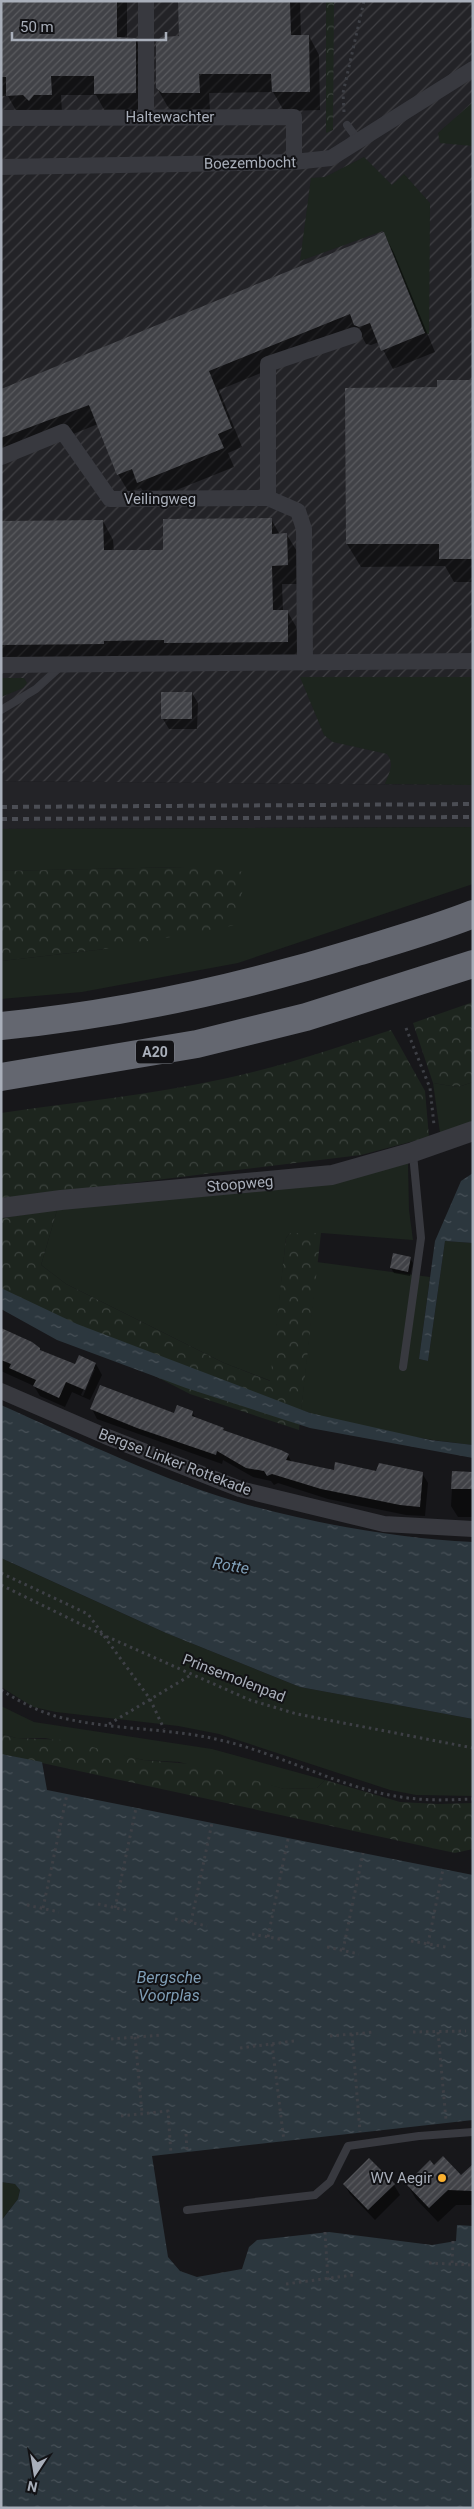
<svg xmlns="http://www.w3.org/2000/svg" width="474" height="2509" viewBox="0 0 474 2509" font-family="Roboto,sans-serif">
  <style>
    .built { fill: #232327 }
    .industrial { fill: url(#industrial-furrows) }
    .grass { fill: #1d251e }
    .forest { fill: url(#forest-crowns) }
    .water { fill: url(#water-ripples) }
    .shadow { fill: #0007; fill-rule: evenodd }
    .building { fill: url(#building-hatch) }
    .lines { fill: none; stroke-linecap: round; stroke-linejoin: round }
    .path { stroke: #3e4046; stroke-width: 3; stroke-dasharray: 2.5 4; stroke-linecap: butt }
    .service { stroke: #38393f; stroke-width: 8 }
    .minor { stroke: #38393f; stroke-width: 16 }
    .tertiary { stroke: #38393f; stroke-width: 20 }
    .motorway { stroke: #646770; stroke-width: 28 }
    .rail { stroke: #4b4d54; stroke-width: 4; stroke-dasharray: 6 5; stroke-linecap: butt }
    .poi-dot { fill: #fab02f; stroke: #121215; stroke-width: 2 }
    .labels { text-anchor: middle; stroke-width: 4; stroke-linejoin: round; paint-order: stroke }
    .shield { fill: #121215; stroke: #7c8088; stroke-width: 1 }
    .shield-label { font-size: 14px; font-weight: bold; fill: #a9afba }
    .street-label { font-size: 15px; fill: #a9afba; stroke: #121215 }
    .poi-label { font-size: 15px; fill: #a9afba; stroke: #121215; text-anchor: end }
    .water-label { font-size: 16px; font-style: italic; fill: #7f9eb6; stroke: #121215 }
  </style>
  <defs>
    <pattern id="industrial-furrows" width="10" height="10" patternUnits="userSpaceOnUse" patternTransform="scale(1.25)"><rect width="10" height="10" fill="#232327"/><path d="M-1 1l2-2M0 10L10 0M9 11l2-2" fill="none" stroke="#404044"/></pattern>
    <pattern id="forest-crowns" width="20" height="18" patternUnits="userSpaceOnUse" patternTransform="scale(1.25)"><rect width="20" height="18" fill="#1d251e"/><path d="M2 6a3 3 0 1 1 6 0M12 15a3 3 0 1 1 6 0" fill="none" stroke="#3b423d"/></pattern>
    <pattern id="water-ripples" width="26" height="14" patternUnits="userSpaceOnUse" patternTransform="scale(1.25)"><rect width="26" height="14" fill="#2c373e"/><path d="M2 4q2-2 4 0t4 0M15 11q2-2 4 0t4 0" fill="none" stroke="#485158"/></pattern>
    <pattern id="building-hatch" width="6" height="6" patternUnits="userSpaceOnUse" patternTransform="scale(1.25)"><rect width="6" height="6" fill="#414247"/><path d="M-1 1l2-2M0 6l6-6M5 7l2-2" fill="none" stroke="#5a5b5f"/></pattern>
  </defs>
  <rect width="100%" height="100%" fill="#17171a"/>
  <path class="built" d="M1 781 473 785V827L1 829Z"/>
  <path class="industrial" d="M1 1H473V785L1 781Z"/>
  <path class="grass" d="M473 102V146L440 143 438 133Z
    M364 157 392 185 404 174 430 203 429 334 425 333 383 231 300 261 311 178 325 177Z
    M300 677H473V785L385 784C389 773 395 764 387 754L333 742 324 735Z
    M1 678H24L27 683 23 688 1 697Z
    M473 827V884L238 963 82 992 1 999V961L105 949 186 867 1 871V829Z
    M473 1082V1121L440 1133 433 1083 458 1087Z
    M408 1163 409 1210 413 1240 321 1233H290L286 1238 271 1381 224 1363 66 1284 41 1265 57 1210Z
    M445 1241 473 1243V1445C416 1438 355 1430 301 1410L317 1262 430 1277 419 1359 428 1361Z
    M1 1558 166 1633 300 1687 473 1719V1796L416 1795 390 1790 219 1734 178 1726 56 1712 33 1707 1 1687Z
    M1 1706 34 1722 212 1749 325 1780 317 1788 284 1789 179 1762 143 1760 45 1738H16L1 1734Z
    M1 2182 15 2184 20 2189 18 2199 1 2221Z"/>
  <path class="forest" d="M326 1H334L333 130 326 133Z
    M186 867 246 872 236 925 105 949 1 961V871Z
    M473 1002V1082L458 1087 433 1083 413 1023Z
    M391 1030 425 1091 429 1137 361 1155 1 1199V1113C75 1102 150 1095 223 1079 280 1067 336 1048 391 1030Z
    M57 1210 41 1265 66 1284 224 1363 270 1381 286 1238 290 1233H321L299 1430 190 1394 1 1297V1218Z
    M1 1734 16 1738 65 1740 143 1760 203 1765 284 1789 317 1788 325 1780 400 1802 438 1804 473 1803V1849L455 1853 1 1754Z"/>
  <path class="water" d="M473 1173V1243L445 1241 428 1361 419 1359 435 1241 461 1181Z
    M1 1288 77 1324 310 1413 430 1440 473 1445V1458L310 1428 186 1388 57 1340 1 1309Z
    M1 1405C82 1441 163 1481 248 1505 322 1525 396 1538 473 1542V1719L300 1687 166 1633 1 1558Z
    M1 1754 42 1762 47 1790 473 1875V2120L152 2156 168 2257 180 2271 197 2277 242 2269 249 2247 257 2240 329 2232 432 2245 456 2241 457 2225 473 2226V2508H1V2221L18 2199 20 2190 15 2184 1 2182Z"/>
  <path class="shadow" d="M1 1H127V39H135L146 58V112L106 113 96 95H61L62 113 18 114 8 96H1Z
    M180 1H300L301 36H309L319 55 320 110 284 111 273 92 209 93 210 111 174 112 168 107 157 88 180 38Z
    M384 234 394 253 435 352 393 369 379 342 371 345 366 344 360 333 219 390 242 447 228 453 234 467 149 501 141 488 129 493 118 474 98 424 1 463V389Z
    M473 381V582H454L445 566 361 567 347 544V389H438Z
    M271 519 280 535H287L298 553V584H282L283 611H287L298 630V661L1 663V522L103 521 113 540 114 552 165 551Z
    M192 693 198 703 197 729H169L163 719Z
    M394 1255 410 1258 413 1263 410 1276 394 1273 391 1268Z
    M1 1330 40 1349 41 1352 76 1365 80 1357 96 1364 102 1375 90 1400 72 1392 65 1407 40 1396 34 1386 1 1371ZM93 1369H95L83 1396 81 1395Z
    M92 1409 175 1415 192 1412 197 1420 288 1455 292 1463 334 1471 422 1473 428 1483 425 1516 406 1515 328 1499 278 1483 274 1485 271 1481 253 1477 223 1460 222 1464 97 1419Z
    M453 1472 473 1473V1517H458L451 1506Z
    M369 2160 394 2185 400 2195 375 2220 350 2194 344 2184Z
    M473 2166V2205H456L438 2222 416 2199 407 2184 461 2177Z"/>
  <path class="building" d="M1 1H117V37L136 38V93L94 94V76H51L52 95H34L29 101 23 95 6 96V77H1Z
    M178 1H290L291 35H309L310 92H272L271 74H199L200 93H162L156 88V42L161 37 179 36Z
    M384 232 425 333 381 351 370 323 359 327 354 325 350 314 209 371 232 428 218 434 224 448 137 483 132 469 117 475 89 405 1 438V389Z
    M437 380H473V559H439V544H346L345 388 437 387Z
    M272 518V534L287 533 288 565 272 566 273 610H288V642L164 643V640L104 641V644L1 645V521L103 520 104 550H163V519Z
    M161 692H192V719H161Z
    M393 1253 411 1257 408 1272 390 1268Z
    M1 1328 32 1342 40 1348V1350L75 1364 79 1355 96 1363 85 1390 66 1382 59 1398 33 1386 36 1380 9 1368 11 1364 1 1360Z
    M100 1385 174 1413 177 1405 193 1411 192 1416 224 1428 223 1430 281 1450 289 1454 286 1460 334 1470 335 1462 376 1471 379 1463 423 1472 420 1507 400 1505 321 1489 272 1474 267 1476 264 1471 246 1468 217 1451 216 1455 137 1428 90 1409Z
    M452 1471 473 1472V1489H451Z
    M443 2156 461 2175 473 2164V2191L448 2190 429 2208 406 2184 430 2160 434 2165Z
    M369 2158 395 2184 368 2210 343 2184Z"/>
  <g class="lines">
    <path class="path" d="M344 112 343 93 364 1
      M406 1028 430 1088 434 1125
      M1 1573 88 1614 150 1699 164 1729
      M1 1585 101 1634 250 1700 297 1714 473 1748
      M1 1690C22 1703 43 1714 67 1719 117 1730 170 1728 220 1740 282 1754 339 1788 401 1797 425 1801 449 1800 473 1799
      M109 1724 191 1675
      M98 1904 130 1911
      M27 1905 59 1912
      M43 1908 67 1794
      M115 1908 136 1808
      M175 1919 207 1926
      M191 1922 212 1823
      M252 1934 284 1940
      M268 1937 288 1839
      M411 1941 446 1947
      M428 1944 443 1869
      M327 1947 359 1954
      M343 1950 363 1853
      M413 2032 466 2031
      M438 2032 446 2120
      M352 2034 360 2132
      M330 2036 375 2032
      M135 2037 142 2113
      M111 2039 162 2035
      M272 2044 284 2141
      M240 2048 294 2041
      M121 2116 168 2111 171 2154
      M186 2134 187 2152
      M325 2232 328 2280
      M429 2263 473 2265
      M452 2263 453 2241
      M286 2284 353 2275"/>
    <path class="service" d="M347 125 359 141
      M1 710 36 689 60 667
      M403 1367 421 1238 413 1154
      M187 2210 315 2195 330 2182 348 2146 419 2136 473 2132"/>
    <path class="minor" d="M146 1V116
      M1 118 294 117V162
      M1 167 294 162 331 158 473 69
      M1 457 63 432 110 499 268 498 298 511 304 529 305 663
      M268 498V364L354 335
      M1 665 473 661
      M1 1391 105 1436 240 1489 384 1524 473 1529"/>
    <path class="tertiary" d="M1 1208 61 1200 332 1175 413 1152 473 1131"/>
    <path class="motorway" d="M1 1026C123 1014 241 988 357 952 396 940 435 929 473 914
      M1 1077 197 1044 306 1017 473 964"/>
    <path class="rail" d="M1 807 473 804
      M1 819 473 817"/>
  </g>
  <circle class="poi-dot" cx="442" cy="2178" r="5"/>
  <g class="labels">
    <rect class="shield" x="136" y="1040.5" width="38" height="23" rx="4"/>
    <g class="shield-label">
      <text x="155" y="1057">A20</text>
    </g>
    <g class="street-label">
      <text x="170" y="122">Haltewachter</text>
      <text transform="translate(250 163) rotate(-1)" y="5">Boezembocht</text>
      <text x="160" y="504">Veilingweg</text>
      <text transform="translate(240 1184) rotate(-5)" y="5">Stoopweg</text>
      <text transform="translate(175 1462) rotate(21)" y="5">Bergse Linker Rottekade</text>
      <text transform="translate(234 1678) rotate(21)" y="5">Prinsemolenpad</text>
    </g>
    <g class="poi-label">
      <text x="432" y="2183">WV Aegir</text>
    </g>
    <g class="water-label">
      <text transform="translate(231 1565) rotate(10)" y="6">Rotte</text>
      <text x="169" y="1983">Bergsche<tspan x="169" dy="18">Voorplas</tspan></text>
    </g>
  </g>
  <rect width="474" height="2509" fill="none" stroke="#a9afba" stroke-width="5"/>
  <g transform="translate(35 2474) rotate(192)" stroke="#121215" stroke-width="4" paint-order="stroke">
  <path d="M0-4L9 19L0 12L-9 19Z" fill="#a9afba"/>
  <text y="-8" font-size="14" font-weight="bold" text-anchor="middle" fill="#a9afba">N</text>
  </g>
  <path d="M12 32v8h154v-8" fill="none" stroke="#a9afba" stroke-width="2.5"/>
  <text x="20" y="32" font-size="15" fill="#a9afba" stroke="#121215" stroke-width="4" paint-order="stroke">50 m</text>
</svg>
